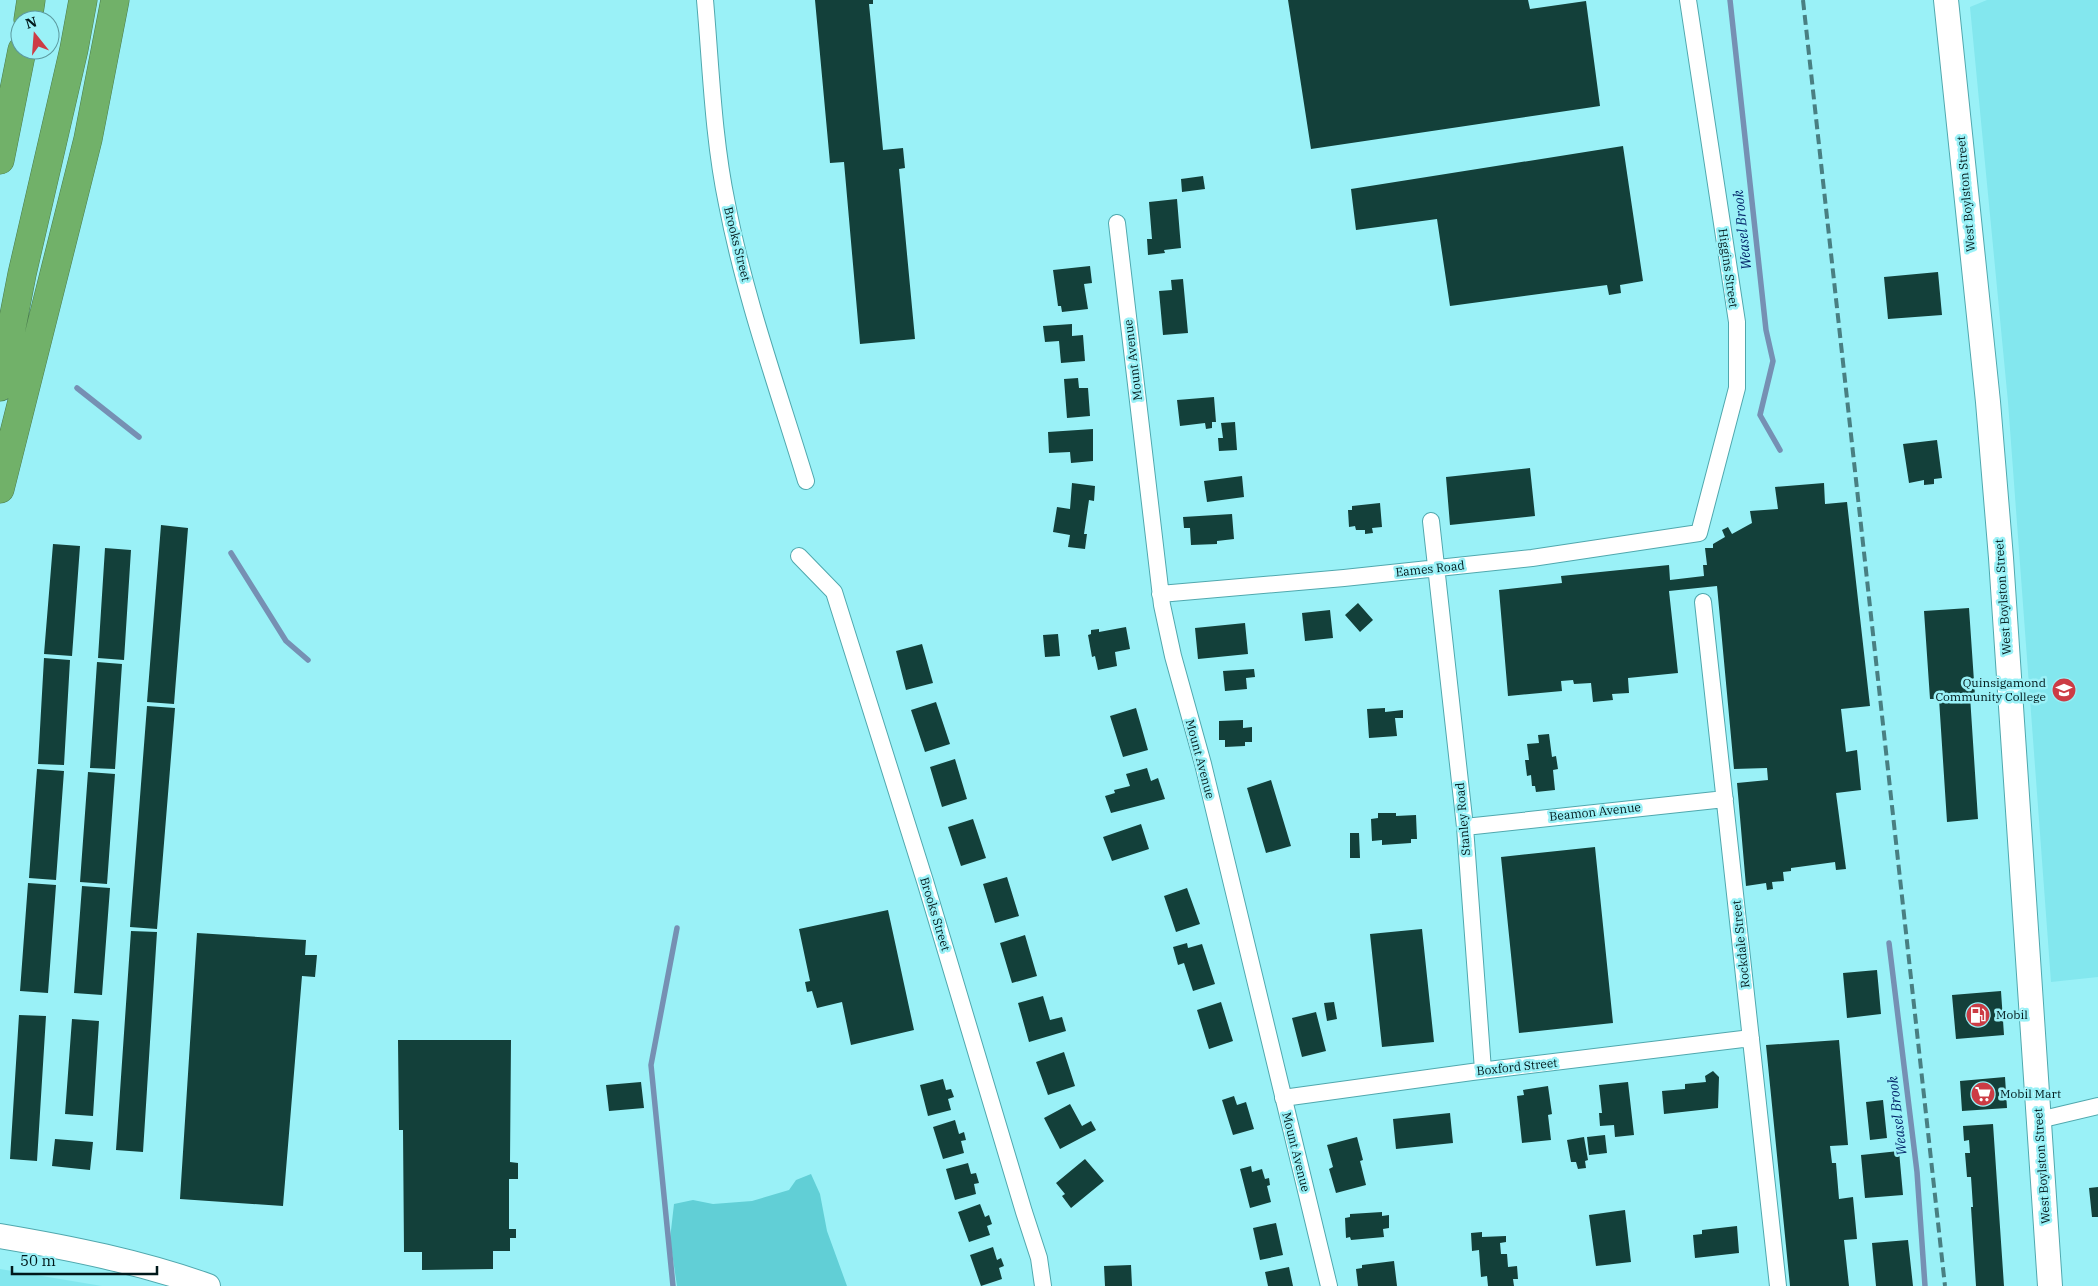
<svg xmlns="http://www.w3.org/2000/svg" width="2098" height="1286" viewBox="0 0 2098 1286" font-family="'IBM Plex Serif',serif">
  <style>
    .built { fill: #83e7ee }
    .green { fill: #61cfd6 }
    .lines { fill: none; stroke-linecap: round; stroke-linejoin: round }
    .stream { stroke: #7690b3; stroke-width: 5.5 }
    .building { fill: #13403a }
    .minor-casing { stroke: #50a8ae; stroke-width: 18 }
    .secondary-casing { stroke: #50a8ae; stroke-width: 26 }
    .motorway-casing { stroke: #497b4d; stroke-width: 29 }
    .minor { stroke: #fff; stroke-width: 16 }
    .secondary { stroke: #fff; stroke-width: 24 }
    .motorway { stroke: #71b169; stroke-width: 28 }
    .rail { stroke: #497f82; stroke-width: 4; stroke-dasharray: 10 5; stroke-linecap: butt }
    .labels { text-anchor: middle; stroke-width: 5; stroke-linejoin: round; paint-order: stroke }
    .street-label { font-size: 12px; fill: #00181a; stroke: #9af1f7 }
    .poi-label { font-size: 12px; fill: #00181a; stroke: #9af1f7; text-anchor: start }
    .water-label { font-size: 14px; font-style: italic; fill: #032569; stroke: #9af1f7 }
  </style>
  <rect width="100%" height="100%" fill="#9af1f7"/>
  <path class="built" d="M1987 0H2098V977L2051 982 2008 402 1970 7Z
    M0 1269 102 1286H103H0Z"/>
  <path class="green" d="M811 1174 820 1194 827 1231 847 1286H677L670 1239 674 1204 693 1200 713 1204 752 1201 789 1190 796 1180Z"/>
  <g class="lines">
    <path class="stream" d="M1730 0 1766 330 1773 361 1760 415 1780 450
      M77 388 139 437
      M231 553 286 641 308 660
      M1889 943 1917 1172 1925 1286
      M673 1286 651 1065 677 928"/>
  </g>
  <path class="building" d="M815 0H873V4H869L883 150 903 148 905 168 899 169 915 339 860 344 844 162 830 163Z
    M1288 0H1528L1530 9 1586 1 1600 106 1311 149Z
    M1623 146 1643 281 1620 285 1621 293 1609 295 1607 285 1450 306 1437 219 1356 230 1351 189Z
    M1203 176 1205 189 1182 192 1181 179Z
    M1177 199 1181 248 1164 250 1165 253 1148 255 1147 239H1152L1149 202Z
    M1090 266 1092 283 1084 284 1088 309 1062 312 1061 306H1058L1053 270Z
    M1938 272 1942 315 1888 319 1884 277Z
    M1183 279 1188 333 1163 335 1159 291 1172 290 1171 280Z
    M1072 324V336L1083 335 1085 361 1061 363 1059 341 1045 342 1043 326Z
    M1078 378 1079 388H1088L1090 416 1067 418 1064 379Z
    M1214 397 1216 422H1212V428L1206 429 1205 423 1180 426 1177 400Z
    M1235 422 1237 450 1219 451 1218 438H1223L1221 423Z
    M1093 429V461L1071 463 1070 452 1049 453 1048 432Z
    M1937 440 1942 478 1934 479V484L1924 485V480L1909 483 1903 444Z
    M1530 468 1535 516 1450 525 1446 477Z
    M1242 476 1244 497 1207 502 1204 481Z
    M1072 483 1095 486 1094 501 1089 500 1084 534H1087L1085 549 1068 547 1070 535 1053 532 1057 507 1070 509Z
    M1824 483 1825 504 1847 502 1870 706 1841 709 1846 752 1857 750 1861 790 1836 793 1846 869 1836 870 1835 862 1791 868V871L1783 872 1784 881 1772 882 1773 889 1767 890 1766 883 1746 886 1737 783 1768 780 1767 768 1734 769 1717 586 1669 591 1678 673 1628 678 1629 693 1612 694 1613 700 1593 702 1591 683 1574 684 1573 680 1561 681 1562 691 1508 696 1499 590 1562 583 1561 576 1669 565 1670 580 1704 576 1703 565H1707L1705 548H1713V544L1725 537 1722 530 1728 527 1732 534 1752 523 1750 511 1778 509 1775 487Z
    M1380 503 1382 527 1372 528 1373 533 1365 534V530H1356L1355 526 1349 527 1348 510H1352V506Z
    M1232 514 1234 539 1217 541V544L1191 545 1190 528H1184L1183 517Z
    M161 525 188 528 174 704 147 702Z
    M53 544 80 546 72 656 44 654Z
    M105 548 131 550 124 660 98 658Z
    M1358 603 1373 620 1360 632 1345 615Z
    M1969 608 1975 696H1970L1978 819 1947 822 1939 699H1930L1924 611Z
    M1330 610 1333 638 1305 641 1302 613Z
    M1245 623 1248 654 1198 659 1195 628Z
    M1126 627 1130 649 1115 652 1117 666 1098 670 1095 656 1092 657 1088 635 1091 634V630L1099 629V632Z
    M1058 634 1060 656 1045 657 1043 635Z
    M922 644 933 683 906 690 896 651Z
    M44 658 70 660 64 765 38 764Z
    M97 662 122 664 115 769 90 768Z
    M1254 669 1255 677 1246 678 1247 689 1225 691 1223 671Z
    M936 702 950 744 925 752 911 710Z
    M147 706 175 708 157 929 130 927Z
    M1136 708 1148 750 1123 757 1110 716Z
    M1385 708V712L1403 710V718H1395L1397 736 1369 738 1367 709Z
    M1243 720V728L1252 727V742H1245V746L1225 747V740H1219V721Z
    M1549 734 1552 757 1556 756 1558 769 1553 770 1555 790 1536 792 1535 786H1532L1531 775 1527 776 1525 760H1529L1527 744 1539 743 1538 735Z
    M955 759 967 799 942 807 930 767Z
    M1147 768 1151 781 1158 778 1165 799 1111 813 1105 796 1115 793 1114 790 1130 786 1126 774Z
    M37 769 64 771 56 880 29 878Z
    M88 772 115 774 107 884 80 882Z
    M1271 780 1291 846 1266 853 1247 788Z
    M1378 813H1396V816L1416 815 1417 839H1411V843L1382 845V840L1372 841 1371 819 1378 818Z
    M973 819 986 858 961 866 948 827Z
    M1141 824 1149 849 1112 861 1103 837Z
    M1350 833H1359L1360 858H1350Z
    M1595 847 1613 1023 1519 1033 1501 857Z
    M1007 877 1019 916 995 923 983 884Z
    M28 883 56 885 48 993 20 991Z
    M82 886 110 888 102 995 74 993Z
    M1187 888 1200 924 1176 932 1164 896Z
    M888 910 914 1030 851 1045 842 1002 817 1008 812 991 807 992 805 982 810 981 799 929Z
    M1422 929 1434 1042 1382 1047 1370 934Z
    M131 931 157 932 143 1152 116 1150Z
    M197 933 306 940 305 955H317L315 977 302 976 283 1206 180 1199Z
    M1025 935 1037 976 1012 983 1000 943Z
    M1187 943 1188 948 1202 944 1215 984 1193 991 1184 963 1178 965 1173 947Z
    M1877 970 1881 1014 1847 1018 1843 973Z
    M2001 991 2004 1035 1956 1039 1952 995Z
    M1043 996 1050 1020 1062 1017 1066 1031 1029 1042 1018 1003Z
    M1221 1002 1233 1041 1209 1049 1197 1010Z
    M1334 1002 1337 1019 1327 1021 1324 1003Z
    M1316 1012 1326 1051 1302 1057 1292 1018Z
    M19 1015 46 1016 37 1161 10 1159Z
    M72 1019 99 1021 93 1116 65 1114Z
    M398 1040H511L510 1162 518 1163V1179H509V1229H516V1238H510V1251H493V1269L422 1270V1252H404L403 1130H399Z
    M1839 1040 1848 1145 1830 1146 1832 1163H1836L1839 1199 1853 1197 1857 1239 1844 1240 1849 1286H1790L1766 1045Z
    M1064 1052 1075 1086 1048 1095 1036 1062Z
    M1713 1071 1719 1077 1718 1108 1664 1114 1662 1091 1685 1089V1084L1706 1082 1705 1076Z
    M2005 1077 2007 1108 1962 1111 1960 1081Z
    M943 1079 946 1090 951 1089 954 1097 948 1099 951 1110 928 1116 920 1085Z
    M641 1082 644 1108 609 1111 606 1085Z
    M1628 1082 1634 1135 1615 1137 1614 1125 1600 1126 1599 1113H1602L1599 1085Z
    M1548 1086 1552 1114 1548 1115 1551 1140 1522 1143 1517 1096 1524 1095 1523 1090Z
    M1234 1096 1237 1105 1246 1102 1254 1129 1233 1135 1222 1100Z
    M1883 1100 1887 1138 1870 1140 1866 1102Z
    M1070 1104 1082 1126 1091 1121 1096 1130 1060 1149 1044 1118Z
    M1450 1113 1453 1143 1396 1149 1393 1119Z
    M955 1120 959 1134 964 1132 966 1140 961 1141 964 1153 943 1159 933 1127Z
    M1993 1124 2004 1286H1976L1971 1207H1973L1971 1177H1967L1965 1153H1970L1969 1140 1964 1141 1963 1126Z
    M1605 1135 1607 1153 1589 1155 1587 1137Z
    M1357 1137 1363 1160 1360 1161 1366 1185 1336 1193 1329 1169 1333 1167 1327 1145Z
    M1584 1137 1588 1160 1585 1161 1586 1168 1578 1169 1576 1162H1571L1567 1140Z
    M55 1139 93 1142 90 1170 52 1166Z
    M1899 1151 1903 1195 1865 1198 1861 1155Z
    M1085 1159 1104 1181 1071 1208 1062 1196 1065 1194 1056 1183Z
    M968 1163 971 1174 976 1173 979 1183 974 1184 976 1194 955 1200 946 1169Z
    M1251 1166 1252 1172 1262 1169 1265 1179 1269 1178 1270 1185 1267 1186 1271 1202 1250 1208 1240 1169Z
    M2098 1187V1217H2092L2089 1188Z
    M980 1204 985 1217 989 1215 992 1224 987 1226 990 1235 969 1242 958 1212Z
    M1625 1210 1631 1262 1596 1266 1589 1215Z
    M1382 1212V1216L1389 1215V1228L1383 1229 1384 1237 1351 1240 1350 1237 1346 1238 1345 1218 1350 1217V1214Z
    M1276 1223 1283 1255 1260 1260 1253 1228Z
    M1737 1226 1739 1253 1695 1258 1693 1235 1702 1234V1230Z
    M1482 1232V1237L1506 1236V1242L1500 1243 1501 1254H1507L1508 1267 1517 1266 1518 1279H1513L1514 1286H1488L1487 1276 1481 1277 1479 1250 1472 1251 1471 1233Z
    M1908 1240 1913 1286H1876L1872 1243Z
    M993 1247 997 1260 1001 1258 1004 1266 999 1268 1002 1279 981 1286 970 1255Z
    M1394 1261 1397 1286H1358L1356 1269 1362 1268V1265Z
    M1131 1265 1132 1286H1105L1104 1266Z
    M1289 1267 1293 1286H1268L1265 1272Z"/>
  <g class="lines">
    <defs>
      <path id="minor" d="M705 0C711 68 713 137 727 204 745 298 778 389 806 481
        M1117 223 1162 605 1173 656 1203 764 1329 1286
        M1431 521 1465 827 1483 1070
        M799 556 834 592 925 881 1024 1212 1039 1258 1043 1286
        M1160 594 1344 578 1532 558 1699 533 1737 388V322L1688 0
        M1703 602 1778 1286
        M1465 827 1725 799
        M1283 1098 1472 1072 1751 1038
        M2039 1120 2098 1106"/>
      <path id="secondary" d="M1946 0 1988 402 2001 558 2050 1286
        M0 1236C71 1248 140 1262 208 1286"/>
      <path id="motorway" d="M28 20 31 0
        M0 160 22 50
        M0 387 22 274 74 49 83 0
        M0 489 88 139 115 0"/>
    </defs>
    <use href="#minor" class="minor-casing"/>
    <use href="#secondary" class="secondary-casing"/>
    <use href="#motorway" class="motorway-casing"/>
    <use href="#minor" class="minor"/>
    <use href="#secondary" class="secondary"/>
    <use href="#motorway" class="motorway"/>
    <path class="rail" d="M1803 0 1945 1286"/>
  </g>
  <defs>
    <symbol id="university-disc" viewBox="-11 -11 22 22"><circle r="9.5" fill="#cc3c45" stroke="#9af1f7"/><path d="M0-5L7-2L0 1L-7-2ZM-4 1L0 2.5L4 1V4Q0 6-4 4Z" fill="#fff"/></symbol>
    <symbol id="fuel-disc" viewBox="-11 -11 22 22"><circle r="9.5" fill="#cc3c45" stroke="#9af1f7"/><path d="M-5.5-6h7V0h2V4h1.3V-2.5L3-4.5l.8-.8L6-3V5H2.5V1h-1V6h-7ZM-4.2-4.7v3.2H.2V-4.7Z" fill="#fff"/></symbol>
    <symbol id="supermarket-disc" viewBox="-11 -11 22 22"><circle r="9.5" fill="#cc3c45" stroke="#9af1f7"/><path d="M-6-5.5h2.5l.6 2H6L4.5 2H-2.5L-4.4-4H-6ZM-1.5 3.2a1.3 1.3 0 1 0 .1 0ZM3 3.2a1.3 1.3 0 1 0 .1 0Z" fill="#fff"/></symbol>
  </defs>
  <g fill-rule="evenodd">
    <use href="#university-disc" x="2050" y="676" width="28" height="28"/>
    <use href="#fuel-disc" x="1964" y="1001" width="28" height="28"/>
    <use href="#supermarket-disc" x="1969" y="1080" width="28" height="28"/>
  </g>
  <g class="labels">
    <g class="street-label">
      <text transform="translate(1966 194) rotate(-95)" y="4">West Boylston Street</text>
      <text transform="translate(737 244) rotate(76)" y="4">Brooks Street</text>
      <text transform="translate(1728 268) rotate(82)" y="4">Higgins Street</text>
      <text transform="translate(1133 360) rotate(-97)" y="4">Mount Avenue</text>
      <text transform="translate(1430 569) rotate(-6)" y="4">Eames Road</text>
      <text transform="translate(2003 597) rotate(-94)" y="4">West Boylston Street</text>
      <text transform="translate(1200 759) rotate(75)" y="4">Mount Avenue</text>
      <text transform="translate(1595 812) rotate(-6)" y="4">Beamon Avenue</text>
      <text transform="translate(1463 819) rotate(-95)" y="4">Stanley Road</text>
      <text transform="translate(935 914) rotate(73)" y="4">Brooks Street</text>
      <text transform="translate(1741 944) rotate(-96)" y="4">Rockdale Street</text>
      <text transform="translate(1517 1067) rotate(-6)" y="4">Boxford Street</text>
      <text transform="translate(1296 1152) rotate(76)" y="4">Mount Avenue</text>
      <text transform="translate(2042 1166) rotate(-94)" y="4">West Boylston Street</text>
    </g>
    <g class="poi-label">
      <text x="2046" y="687" text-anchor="end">Quinsigamond<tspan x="2046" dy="14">Community College</tspan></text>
      <text x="1996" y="1019">Mobil</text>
      <text x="2000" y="1098">Mobil Mart</text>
    </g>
    <g class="water-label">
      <text transform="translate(1742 230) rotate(-96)" y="5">Weasel Brook</text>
      <text transform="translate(1897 1116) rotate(-97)" y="5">Weasel Brook</text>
    </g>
  </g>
  <g transform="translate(35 35) rotate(343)"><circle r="24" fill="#9af1f7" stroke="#5c9a9f"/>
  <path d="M0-4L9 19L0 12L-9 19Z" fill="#cc3c45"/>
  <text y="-8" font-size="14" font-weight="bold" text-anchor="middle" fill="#00181a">N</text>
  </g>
  <path d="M12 1266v8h145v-8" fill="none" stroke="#00181a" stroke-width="2.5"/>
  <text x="20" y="1266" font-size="15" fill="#00181a" stroke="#9af1f7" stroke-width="4" paint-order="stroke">50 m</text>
</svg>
